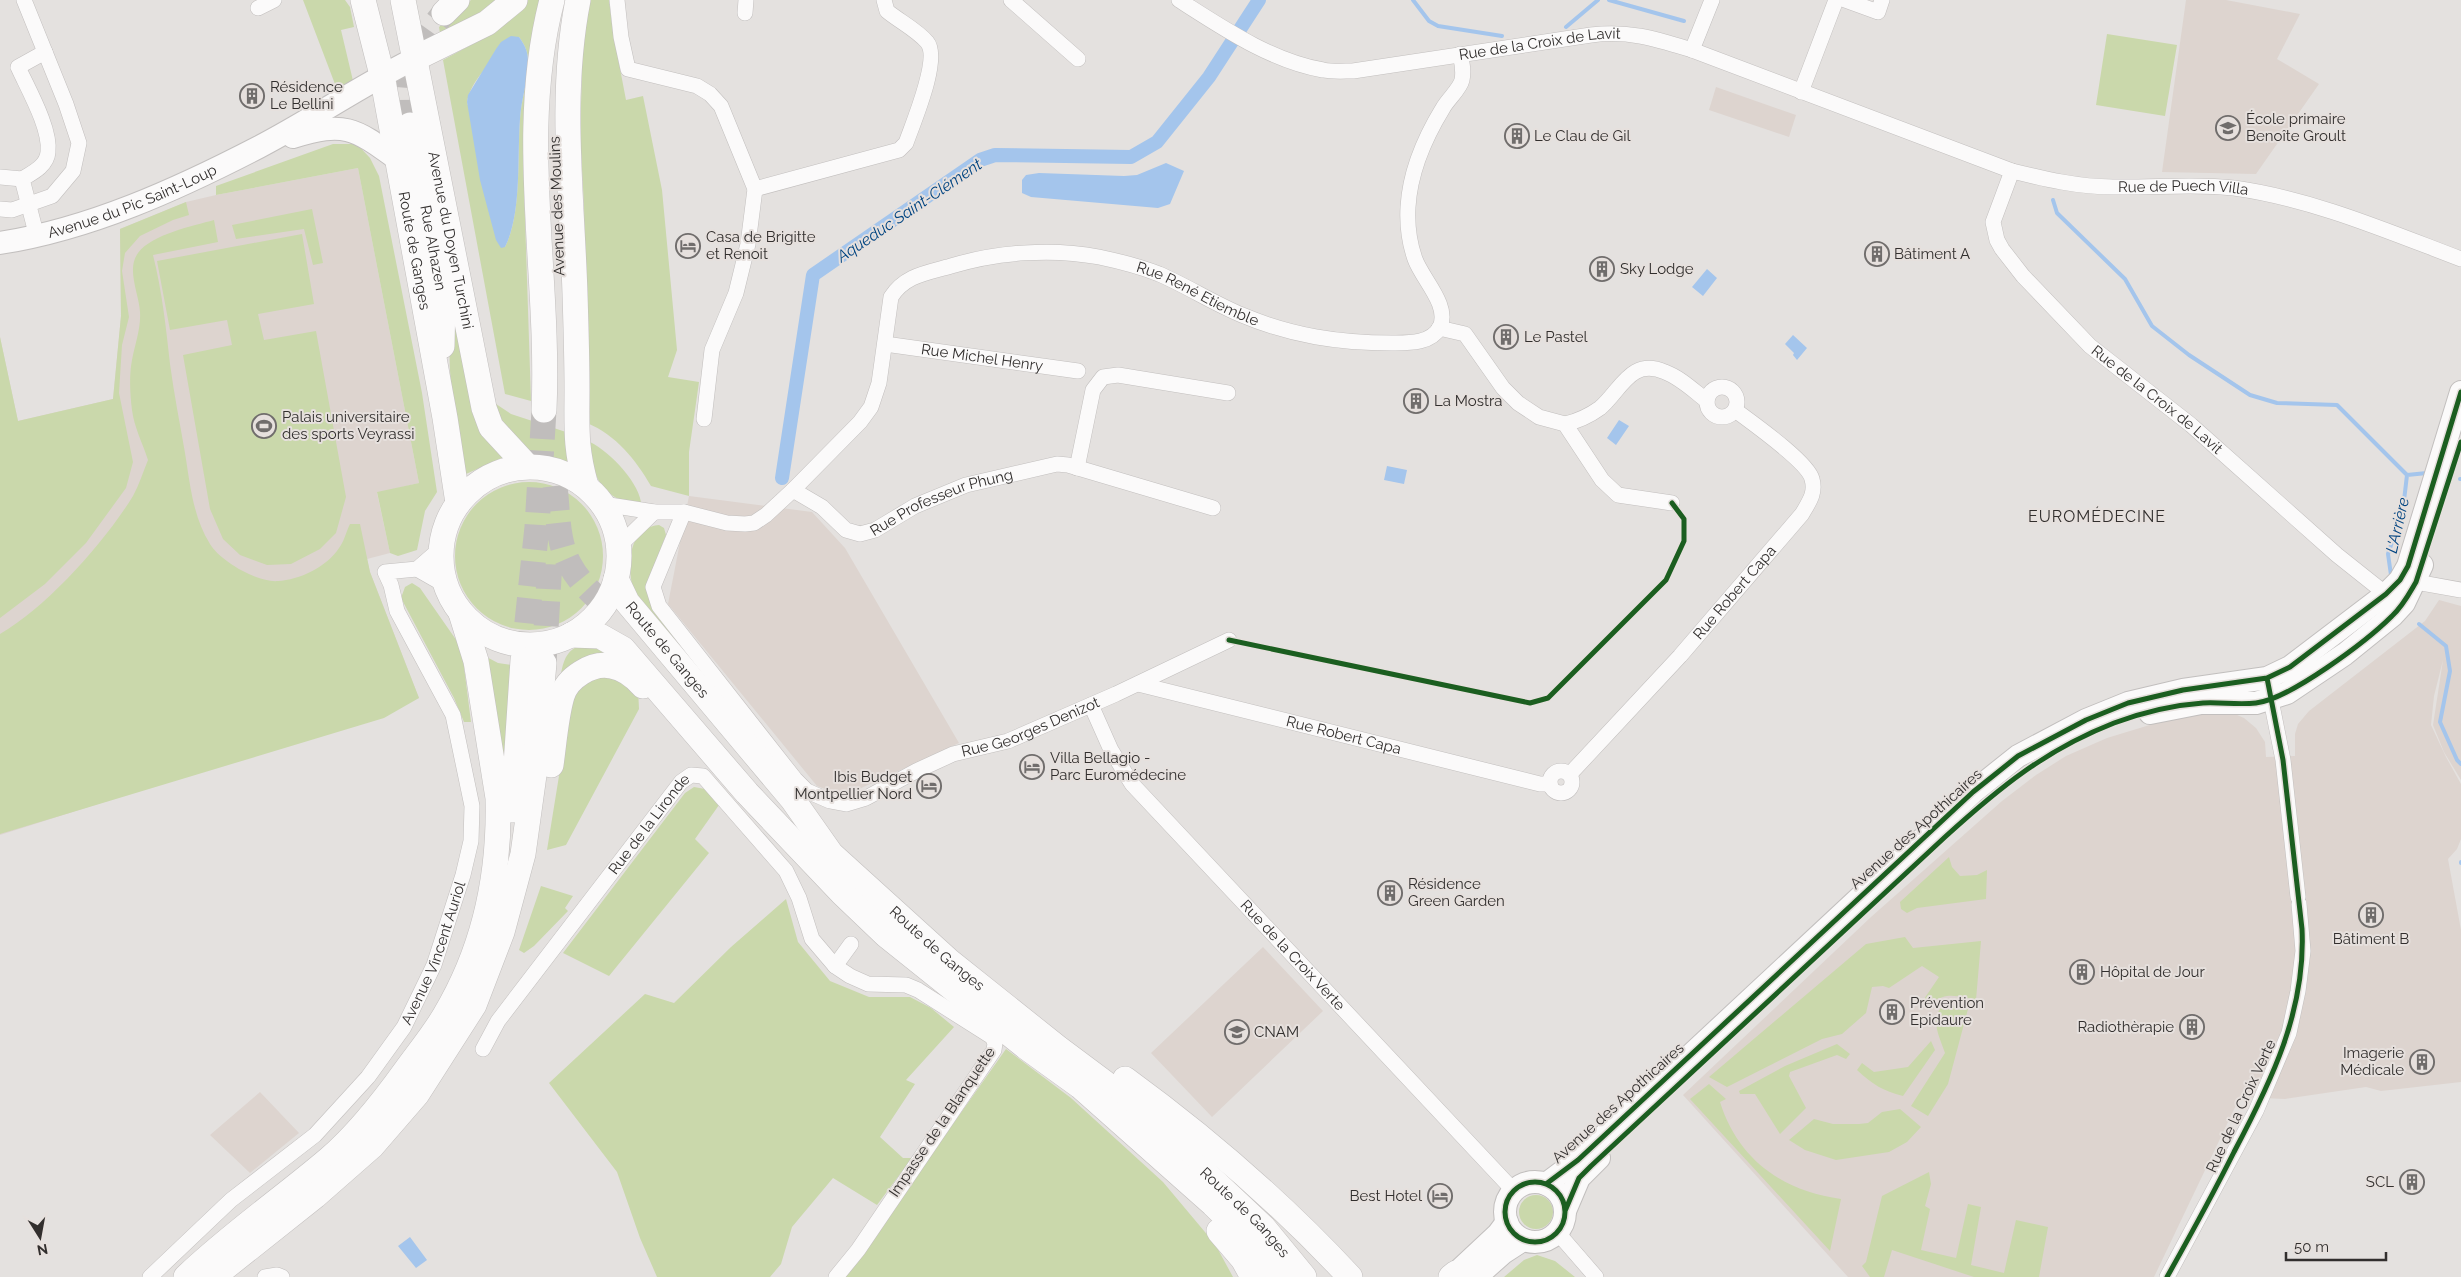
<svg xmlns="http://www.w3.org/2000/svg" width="2461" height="1277" viewBox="0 0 2461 1277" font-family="Raleway,sans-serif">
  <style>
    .built { fill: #ddd4cf }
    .green { fill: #cad8ab; fill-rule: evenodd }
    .water { fill: #a4c5ec }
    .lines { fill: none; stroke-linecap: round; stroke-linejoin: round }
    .stream { stroke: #a4c5ec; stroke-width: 4 }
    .canal { stroke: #a4c5ec; stroke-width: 14 }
    .primary-tunnel { stroke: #c0bdbc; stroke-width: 25; stroke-dasharray: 25 12; stroke-linecap: butt }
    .street-casing { stroke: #c2bfbe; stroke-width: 16 }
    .secondary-casing { stroke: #c2bfbe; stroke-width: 24 }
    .primary-casing { stroke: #c2bfbe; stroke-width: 26 }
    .street { stroke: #fbfafa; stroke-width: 15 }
    .secondary { stroke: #fbfafa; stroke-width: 22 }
    .primary { stroke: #fbfafa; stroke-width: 25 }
    .cycleway-casing { stroke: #e6e0dd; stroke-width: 8 }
    .cycleway { stroke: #1b5e20; stroke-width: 5 }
    .labels { text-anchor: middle; stroke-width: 4; stroke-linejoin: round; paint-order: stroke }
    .street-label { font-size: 15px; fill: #322f2e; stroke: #e6e0dd }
    .poi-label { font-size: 15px; fill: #322f2e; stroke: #e6e0dd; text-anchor: start }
    .water-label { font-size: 16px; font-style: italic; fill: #004481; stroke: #e6e0dd }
    .neighbourhood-label { font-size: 16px; letter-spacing: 1px; fill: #322f2e; stroke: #e6e0dd }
  </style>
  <rect width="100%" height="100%" fill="#e4e1df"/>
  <path class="built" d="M2186 0H2226L2300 14 2277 59 2319 84 2256 174 2162 172Z
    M1716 87 1796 115 1789 137 1709 110Z
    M358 168 419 483 377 493 390 553 367 559 370 572 419 698 218 766 0 835V337L18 421 113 399 121 316 120 229 186 202 216 195Z
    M689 496 812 512 845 548 959 743 844 796 817 786 668 604Z
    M2439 600 2461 606V780L2444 752 2433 725 2443 660 2434 696 2431 725 2446 757 2461 784V839L2457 849 2448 859 2461 930V1082L2381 1091 2366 1087 2285 1099 2240 1097 2154 1277H1848L1683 1095 1871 917 2002 801 2036 775 2066 756 2107 738 2176 717 2228 711 2244 718 2256 728 2265 742 2266 757 2295 756V734L2298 724 2309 711 2425 621Z
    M1263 947 1323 1011 1212 1117 1151 1053Z
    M260 1092 299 1133 250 1173 210 1135Z"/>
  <path class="green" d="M303 0H345L350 7 354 27 341 30 354 85 338 92Z
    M471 0H501L441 40 439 27Z
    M525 0H545L524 188 531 401 505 394 443 60 495 32ZM519 37C525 45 528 52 528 62 528 81 521 100 520 119 517 158 522 213 505 247L467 102C472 75 500 55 519 37Z
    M585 0H609L613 32 626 100 643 96 662 190 677 350 668 377 699 382 689 452V496L651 486C636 460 616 435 587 423L584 206 580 132 582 75 576 57Z
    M2107 34 2177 45 2165 116 2096 105Z
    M333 144H357L370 158 379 176 422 393 437 492 425 511 417 550 398 556 390 553 377 492 419 483 358 168 216 195V186Z
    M186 202 189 215 173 220 140 236 125 253 122 271 129 317 122 345 119 393 133 462 126 488 86 543 45 584 0 618V337L18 421 113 399 121 316 120 229Z
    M312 209 323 263 313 265 304 229 236 239 232 225Z
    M214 220 218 242 153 255C162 291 166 327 170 364 174 394 180 424 185 453 190 484 193 517 210 544 220 561 258 583 278 581 299 580 327 567 339 548 344 542 346 532 350 524H360L370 572 419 698 384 718 0 834V634C47 607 104 543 133 496 139 485 143 472 148 460 143 444 134 427 132 410 130 395 129 375 132 360 135 344 141 329 140 312 139 294 126 269 138 253 152 234 193 226 214 220Z
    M302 234 314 304 258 314 264 340 316 331 346 497 336 533 320 549 291 564 267 565 240 555 223 539 210 509 183 355 232 345 227 320 170 330 157 261Z
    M458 305 504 457 466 474C457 429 447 382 450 335 451 325 455 315 458 305Z
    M496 404 511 414 569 433 570 463 527 450 510 439 491 407Z
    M586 440C607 449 637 479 641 502 635 502 627 503 621 500 597 491 590 463 586 440Z
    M455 556a74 74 0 1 1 148 0a74 74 0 1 1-148 0Z
    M659 525 664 528 666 535 646 588 654 610 800 793 636 599C627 575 624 528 659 525Z
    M412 583 420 588 459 644 463 659 471 722H464L454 698 401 598 405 587Z
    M588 644 608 651 561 674C564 657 569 646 588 644Z
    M479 653 498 663 512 665 508 785Z
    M606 675 638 689 639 709 566 845 547 850 564 745 565 705 578 685Z
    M694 787 705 789 719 805 695 839 709 853 609 976 563 953 685 793Z
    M1949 857 1952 867 1960 876 1977 875 1987 870 1986 899 1917 908 1907 913 1901 909 1900 902Z
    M541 886 573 896 565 908 568 911 534 946 524 953 519 950Z
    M786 899 798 942 830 981 869 997H910L931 1008 954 1027 906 1080 915 1084 880 1137 903 1158H912L877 1205 833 1178 792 1227 781 1264 770 1277H657L640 1238 617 1172 549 1083 645 994 674 1003 731 947Z
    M1905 937 1913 948 1981 941 1976 1000C1966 998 1957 995 1947 996 1937 998 1935 1002 1924 999L1939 977 1922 966 1889 988 1883 986 1872 987 1866 1013 1842 1034 1822 1039 1727 1087 1709 1077 1866 944Z
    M1943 1006H1958L1968 1009 1948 1084 1928 1116 1911 1106 1945 1053C1940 1038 1929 1018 1943 1006Z
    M1931 1041 1935 1050 1903 1096C1883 1091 1872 1084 1857 1070L1862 1063 1874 1072 1908 1067Z
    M1837 1044 1850 1054 1846 1059 1837 1055 1790 1072 1789 1076 1806 1108 1780 1134 1755 1094H1740L1739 1091 1785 1066Z
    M1006 1049 1071 1098 1163 1182 1215 1244 1233 1277H845Z
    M1709 1084 1726 1099 1720 1102C1738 1159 1782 1191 1841 1199L1830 1251 1690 1099Z
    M1900 1109 1921 1127 1907 1142 1889 1152 1836 1160 1805 1150 1789 1140 1814 1119 1833 1124H1859L1868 1123 1882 1112Z
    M1929 1172 1931 1184 1925 1206 1930 1209 1921 1250 1956 1258 1968 1204 1981 1207 1971 1265 2004 1273 2016 1220 2048 1227 2039 1277H1974L1892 1250 1884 1277H1870L1862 1266 1866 1262 1882 1196Z
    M1519 1212a17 17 0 1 1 34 0a17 17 0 1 1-34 0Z
    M1537 1255 1555 1261 1575 1277H1504L1524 1260Z"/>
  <path class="water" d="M511 36 519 37C525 45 528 52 528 62 528 81 521 100 520 119 517 159 522 213 505 247L501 248 496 240 480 180 467 102 468 95 496 49 501 42Z
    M1166 163 1184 171 1170 204 1158 208 1031 197 1022 193V180L1026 175 1039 173 1124 176 1137 175Z
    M1707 269 1717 278 1703 296 1692 287Z
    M1793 335 1807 348 1797 360 1793 355 1794 353 1785 344Z
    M1619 420 1629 426 1616 445 1607 438Z
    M1387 466 1407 470 1404 484 1384 480Z
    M410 1237 427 1260 416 1268 398 1246Z"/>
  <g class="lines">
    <path class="stream" d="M1413 0 1429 21 1438 26 1502 36
      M1609 0 1684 21
      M1566 27 1598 0
      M2053 200 2057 213 2125 279 2152 326 2189 355 2250 395 2277 403 2337 405 2407 475
      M2407 475 2427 473
      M2460 479H2461
      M2391 575 2388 554 2403 509 2407 475
      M2419 624 2446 646 2450 671 2440 722 2457 760 2461 764
      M2461 862V863"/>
    <path class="canal" d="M782 478 813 275 980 160 995 155 1131 157 1157 142 1209 77 1259 0"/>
    <path class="primary-tunnel" d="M410 125C404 76 412 51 444 13
      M555 486C558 511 557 543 570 565 580 584 598 599 614 613
      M523 660 537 527 544 410
      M544 663 550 561"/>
    <defs>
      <g id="street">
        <path d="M617 0 621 37 628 69 697 86 710 94 721 106 755 189 748 244 736 293 712 350 704 419"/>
        <path d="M1011 0 1078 59"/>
        <path id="s1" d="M1179 0C1223 28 1271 61 1323 70 1333 72 1344 71 1353 71L1591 35C1629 30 1656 39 1692 50L2012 171C2045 179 2078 187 2113 187 2153 188 2194 183 2234 188 2313 199 2387 231 2461 259"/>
        <path d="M1845 0 1878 12 1882 0"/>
        <path d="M258 8 274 0"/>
        <path d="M745 13 746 0"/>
        <path d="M1692 50 1712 0"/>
        <path d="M1801 92 1836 0"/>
        <path id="s2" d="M2012 171 1993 222 1997 240 2002 249 2023 276 2090 346 2191 425 2337 555 2386 594"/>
        <path d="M0 177 22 179"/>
        <path d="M755 189 899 150 906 143C913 123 941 58 927 42 917 30 899 21 887 11L884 0"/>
        <path d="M0 209 12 210 52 196 73 171 79 143 66 104 24 0"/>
        <path d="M37 237 22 179C32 173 47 166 48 152 51 129 28 89 18 67L45 52"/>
        <path d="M1439 328 1465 334 1503 388 1518 403 1539 417 1565 424 1602 480 1618 495 1672 503"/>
        <path id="s3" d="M885 344 1078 371"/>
        <circle cx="1722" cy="402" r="15"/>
        <path d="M1565 424C1578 421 1589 416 1600 408 1621 390 1631 357 1665 372 1681 378 1694 391 1707 401"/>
        <path d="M1077 468 1093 390 1103 377 1118 375 1228 393"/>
        <path id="s4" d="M793 490 860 422 871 407 879 383 891 297C905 275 927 273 951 266 997 252 1052 248 1099 257 1118 261 1141 267 1159 274 1187 286 1213 303 1242 315 1292 336 1339 343 1392 343 1408 343 1431 344 1440 327 1450 305 1422 279 1415 259 1409 242 1407 225 1408 207 1410 171 1424 139 1443 108 1448 99 1460 89 1462 80 1464 70 1462 63 1460 54"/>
        <path id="s5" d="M603 504 654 512H684L727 523 745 524 754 523 766 515 793 490 822 507 846 530 860 534 875 530 915 506 966 485 1057 464 1068 465 1213 508"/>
        <path id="s6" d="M684 512 653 587 659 606 795 779 807 791 830 801 846 804 866 798 916 771 953 754 1008 741 1116 694 1229 640"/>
        <path d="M619 546 654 512"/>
        <path d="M417 569 445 585"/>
        <path d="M2416 582 2461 590"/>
        <path id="s7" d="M1138 684 1540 784H1550"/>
        <path d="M2269 690 2283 760 2298 897"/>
        <path id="s8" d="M1091 705 1111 750 1132 784 1514 1191"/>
        <circle cx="1561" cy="782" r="11"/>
        <path id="s9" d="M1570 774 1680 656 1802 514C1809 502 1816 493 1812 479 1808 462 1751 422 1735 410"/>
        <path d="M835 966 851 944"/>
        <path id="s10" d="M483 1049 498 1021 681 782 691 775 703 776 786 871 799 898 812 939 835 966 850 976 868 984 906 985 918 990 992 1037 995 1043 994 1050 858 1250 836 1277"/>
        <path d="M1557 1232 1596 1277"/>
        <path id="s11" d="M150 1277 231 1200 315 1135 368 1077 404 1027 434 965 463 875 471 841 472 806 453 715 397 611 391 585 385 572 417 569 440 549"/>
        <path d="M265 1277 277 1275 282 1277"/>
        <path d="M2167 1277 2256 1111 2289 1033 2298 991 2303 951 2299 904"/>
      </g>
      <g id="secondary">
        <path d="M293 137C345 121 354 128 397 159"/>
        <path id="s12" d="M0 243C90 229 178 189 259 147 311 120 360 86 414 59"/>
        <path d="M2150 713 2201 703H2256L2287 693 2345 654 2392 616 2404 603 2422 565"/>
        <circle cx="1535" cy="1212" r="30"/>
        <path d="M1546 1184 1578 1160 1973 792 2018 756 2086 720 2128 703 2183 690 2267 678 2290 667 2386 594 2400 580 2408 566 2461 392"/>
        <path d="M1565 1211 1579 1178 1599 1158"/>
        <path d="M1452 1277 1498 1234 1507 1222"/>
        <path d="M1476 1277 1503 1253 1523 1240"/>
      </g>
      <g id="primary">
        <path id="s13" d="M363 0 382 75 445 418 458 503"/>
        <path id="s14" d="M403 0 484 408 491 427 527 466"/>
        <path d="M578 0C559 96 572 197 575 294 576 326 577 357 577 389 577 428 575 447 586 486"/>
        <path d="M444 13 457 0"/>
        <path d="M414 59 487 23 515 0"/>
        <path id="s15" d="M410 125 443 301 442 346"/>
        <path d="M544 410C550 273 517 134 552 0"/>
        <circle cx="530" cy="556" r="89"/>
        <path id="s16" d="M616 579 627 602 793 800 831 854 949 961 1058 1048 1129 1101 1263 1227 1304 1277"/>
        <path d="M571 635 600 636 623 649 747 793 842 893 886 935 1026 1047 1080 1086 1213 1204 1261 1251 1281 1277"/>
        <path d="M551 765C554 744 556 716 562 696 567 678 592 662 611 666 623 668 635 677 643 686"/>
        <path d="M513 810 523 660"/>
        <path d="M1125 1079C1206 1138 1282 1204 1350 1277"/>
        <path d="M1219 1231 1243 1259 1253 1277"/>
        <path d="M186 1277C231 1234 282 1199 329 1159 358 1134 383 1102 406 1070 419 1052 434 1034 445 1015 485 948 500 875 498 798L476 661 461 613"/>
        <path d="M213 1277 315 1196 372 1146 417 1094 474 1005 502 932 523 854 534 775 544 663"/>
        <path d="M1451 1277 1456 1273"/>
      </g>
    </defs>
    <use href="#street" class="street-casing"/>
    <use href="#secondary" class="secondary-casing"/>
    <use href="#primary" class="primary-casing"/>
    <use href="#street" class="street"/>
    <use href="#secondary" class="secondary"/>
    <use href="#primary" class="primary"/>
    <defs>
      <path id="cycleway" d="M1229 640 1530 703 1548 698 1666 580 1684 541V519L1672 503
        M1505 1212a30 30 0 1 1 60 0a30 30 0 1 1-60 0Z
        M1546 1184 1578 1160 1973 792 2018 756 2086 720 2128 703 2183 690 2267 678 2290 667 2386 594 2400 580 2408 566 2461 392
        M1565 1211 1579 1178 1591 1166 1945 837C1999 788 2045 750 2114 723 2141 713 2174 705 2203 703 2220 702 2238 705 2256 703 2290 699 2367 641 2392 616 2403 606 2409 594 2416 582L2461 442
        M2167 1277C2190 1236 2213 1194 2234 1152 2271 1082 2306 1011 2302 929L2283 760 2267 678"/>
    </defs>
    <use href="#cycleway" class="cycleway-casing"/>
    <use href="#cycleway" class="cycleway"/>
  </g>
  <defs>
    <symbol id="building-ring" viewBox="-11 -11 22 22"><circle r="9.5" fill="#e6e0dd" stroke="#706d6c" stroke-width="1.5"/><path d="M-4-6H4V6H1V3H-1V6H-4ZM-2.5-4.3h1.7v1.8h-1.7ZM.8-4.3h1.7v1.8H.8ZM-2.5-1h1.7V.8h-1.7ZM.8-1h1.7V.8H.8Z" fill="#706d6c"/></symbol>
    <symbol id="school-ring" viewBox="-11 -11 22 22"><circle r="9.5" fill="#e6e0dd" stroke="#706d6c" stroke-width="1.5"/><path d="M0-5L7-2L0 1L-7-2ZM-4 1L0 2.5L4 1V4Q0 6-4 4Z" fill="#706d6c"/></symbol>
    <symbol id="hotel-ring" viewBox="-11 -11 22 22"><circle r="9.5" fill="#e6e0dd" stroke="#706d6c" stroke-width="1.5"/><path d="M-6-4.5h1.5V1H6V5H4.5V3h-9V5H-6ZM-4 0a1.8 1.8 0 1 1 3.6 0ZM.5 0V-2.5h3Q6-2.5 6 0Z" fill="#706d6c"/></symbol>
    <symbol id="stadium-ring" viewBox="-11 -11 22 22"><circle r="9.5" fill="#e6e0dd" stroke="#706d6c" stroke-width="1.5"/><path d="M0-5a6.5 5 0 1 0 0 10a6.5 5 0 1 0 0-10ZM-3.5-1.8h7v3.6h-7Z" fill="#706d6c"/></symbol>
    <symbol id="university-ring" viewBox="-11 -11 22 22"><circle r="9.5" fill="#e6e0dd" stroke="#706d6c" stroke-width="1.5"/><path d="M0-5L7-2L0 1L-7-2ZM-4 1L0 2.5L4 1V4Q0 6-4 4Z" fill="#706d6c"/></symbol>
  </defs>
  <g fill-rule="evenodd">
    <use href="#building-ring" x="238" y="82" width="28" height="28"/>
    <use href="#school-ring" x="2214" y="114" width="28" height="28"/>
    <use href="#building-ring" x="1503" y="122" width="28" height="28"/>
    <use href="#hotel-ring" x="674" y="232" width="28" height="28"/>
    <use href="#building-ring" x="1863" y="240" width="28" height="28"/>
    <use href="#building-ring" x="1588" y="255" width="28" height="28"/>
    <use href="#building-ring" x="1492" y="323" width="28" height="28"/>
    <use href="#building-ring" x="1402" y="387" width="28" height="28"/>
    <use href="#stadium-ring" x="250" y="412" width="28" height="28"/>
    <use href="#hotel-ring" x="1018" y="753" width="28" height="28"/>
    <use href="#hotel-ring" x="915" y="772" width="28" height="28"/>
    <use href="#building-ring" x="1376" y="879" width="28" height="28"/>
    <use href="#building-ring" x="2357" y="901" width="28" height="28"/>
    <use href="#building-ring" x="2068" y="958" width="28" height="28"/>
    <use href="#building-ring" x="1878" y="998" width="28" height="28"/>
    <use href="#building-ring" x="2178" y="1013" width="28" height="28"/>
    <use href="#university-ring" x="1223" y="1018" width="28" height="28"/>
    <use href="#building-ring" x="2408" y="1048" width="28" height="28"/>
    <use href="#building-ring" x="2398" y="1168" width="28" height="28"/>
    <use href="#hotel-ring" x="1426" y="1182" width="28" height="28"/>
  </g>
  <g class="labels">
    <g class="street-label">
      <text dy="5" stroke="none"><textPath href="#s1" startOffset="380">Rue de la Croix de Lavit</textPath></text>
      <text dy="5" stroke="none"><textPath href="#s1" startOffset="1050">Rue de Puech Villa</textPath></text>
      <text dy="5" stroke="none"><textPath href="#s12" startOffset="139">Avenue du Pic Saint-Loup</textPath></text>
      <text transform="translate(557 206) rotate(-92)" y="5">Avenue des Moulins</text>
      <text dy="5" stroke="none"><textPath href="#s14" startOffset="245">Avenue du Doyen Turchini</textPath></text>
      <text dy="5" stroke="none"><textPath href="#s15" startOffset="125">Rue Alhazen</textPath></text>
      <text dy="5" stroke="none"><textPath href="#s13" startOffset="256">Route de Ganges</textPath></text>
      <text dy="5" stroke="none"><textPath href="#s4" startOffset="551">Rue René Etiemble</textPath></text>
      <text dy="5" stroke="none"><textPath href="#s3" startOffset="98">Rue Michel Henry</textPath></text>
      <text dy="5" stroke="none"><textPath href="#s2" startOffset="300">Rue de la Croix de Lavit</textPath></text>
      <text dy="5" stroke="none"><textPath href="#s5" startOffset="374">Rue Professeur Phung</textPath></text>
      <text dy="5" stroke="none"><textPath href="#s9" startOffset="245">Rue Robert Capa</textPath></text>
      <text dy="5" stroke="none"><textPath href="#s16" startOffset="88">Route de Ganges</textPath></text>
      <text dy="5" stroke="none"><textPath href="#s6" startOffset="580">Rue Georges Denizot</textPath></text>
      <text dy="5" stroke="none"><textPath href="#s7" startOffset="212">Rue Robert Capa</textPath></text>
      <text dy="5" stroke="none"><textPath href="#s10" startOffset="280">Rue de la Lironde</textPath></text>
      <text transform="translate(1916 829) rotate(-42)" y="5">Avenue des Apothicaires</text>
      <text dy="5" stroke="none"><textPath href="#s16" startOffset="492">Route de Ganges</textPath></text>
      <text dy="5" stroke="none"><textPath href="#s11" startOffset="438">Avenue Vincent Auriol</textPath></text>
      <text dy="5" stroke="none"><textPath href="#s8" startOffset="324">Rue de la Croix Verte</textPath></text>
      <text transform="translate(1618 1103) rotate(-42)" y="5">Avenue des Apothicaires</text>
      <text transform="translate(2241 1106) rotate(-65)" y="5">Rue de la Croix Verte</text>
      <text transform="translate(942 1122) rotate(-56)" y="5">Impasse de la Blanquette</text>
      <text dy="5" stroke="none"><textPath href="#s16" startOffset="898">Route de Ganges</textPath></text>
    </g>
    <g class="poi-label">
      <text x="270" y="92">Résidence<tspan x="270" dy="17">Le Bellini</tspan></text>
      <text x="2246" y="124">École primaire<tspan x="2246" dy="17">Benoîte Groult</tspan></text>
      <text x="1534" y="141">Le Clau de Gil</text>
      <text x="706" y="242">Casa de Brigitte<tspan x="706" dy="17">et Renoit</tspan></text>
      <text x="1894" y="259">Bâtiment A</text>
      <text x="1620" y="274">Sky Lodge</text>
      <text x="1524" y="342">Le Pastel</text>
      <text x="1434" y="406">La Mostra</text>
      <text x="282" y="422">Palais universitaire<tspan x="282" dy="17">des sports Veyrassi</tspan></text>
      <text x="1050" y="763">Villa Bellagio -<tspan x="1050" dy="17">Parc Euromédecine</tspan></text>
      <text x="912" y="782" text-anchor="end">Ibis Budget<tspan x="912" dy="17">Montpellier Nord</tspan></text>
      <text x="1408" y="889">Résidence<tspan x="1408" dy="17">Green Garden</tspan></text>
      <text x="2371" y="944" text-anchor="middle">Bâtiment B</text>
      <text x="2100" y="977">Hôpital de Jour</text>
      <text x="1910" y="1008">Prévention<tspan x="1910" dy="17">Epidaure</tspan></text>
      <text x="2174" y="1032" text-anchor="end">Radiothèrapie</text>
      <text x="1254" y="1037">CNAM</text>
      <text x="2404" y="1058" text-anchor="end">Imagerie<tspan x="2404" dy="17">Médicale</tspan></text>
      <text x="2394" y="1187" text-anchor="end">SCL</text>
      <text x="1422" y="1201" text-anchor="end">Best Hotel</text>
    </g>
    <g class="water-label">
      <text transform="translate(909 210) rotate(-34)" y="6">Aqueduc Saint-Clément</text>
      <text transform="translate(2397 525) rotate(-77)" y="6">L'Arrière</text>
    </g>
    <g class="neighbourhood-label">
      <text x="2097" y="522">EUROMÉDECINE</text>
    </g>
  </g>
  <g transform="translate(40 1237) rotate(169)" stroke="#e6e0dd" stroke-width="4" paint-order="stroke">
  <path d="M0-4L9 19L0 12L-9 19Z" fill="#322f2e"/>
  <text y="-8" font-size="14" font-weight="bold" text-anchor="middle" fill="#322f2e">N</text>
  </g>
  <path d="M2286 1252v8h100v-8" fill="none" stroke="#322f2e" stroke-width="2.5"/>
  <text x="2294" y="1252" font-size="15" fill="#322f2e" stroke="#e6e0dd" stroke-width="4" paint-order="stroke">50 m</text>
</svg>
